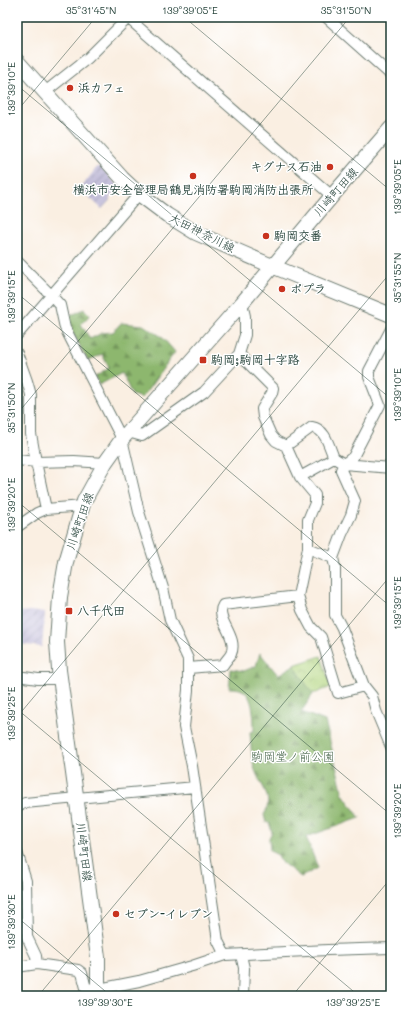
<svg xmlns="http://www.w3.org/2000/svg" width="408" height="1013" viewBox="0 0 408 1013" font-family="Mali,'Klee One',sans-serif">
  <style>
    .industrial { fill: url(#industrial-furrows) }
    .forest { fill: url(#forest-firs); stroke: #567a51 }
    .park { fill: url(#park-crowns); stroke: #688a5a }
    .lines { fill: none; stroke-linecap: round; stroke-linejoin: round }
    .minor-casing { stroke: #6c7b71; stroke-width: 12 }
    .secondary-casing { stroke: #6c7b71; stroke-width: 16 }
    .minor { stroke: #fff; stroke-width: 10 }
    .secondary { stroke: #fff; stroke-width: 14 }
    .ticks { fill: none; stroke: #1f3d34; stroke-width: 1; stroke-opacity: 0.45 }
    .poi-dot { fill: #c8321e; stroke: #fff; stroke-width: 1.5 }
    .labels { text-anchor: middle; stroke-width: 3; stroke-linejoin: round; paint-order: stroke }
    .poi-label { font-size: 12px; font-weight: bold; fill: #1f3d34; stroke: #fff; text-anchor: start }
    .street-label { font-size: 12px; fill: #1f3d34; stroke: #fff }
    .park-label { font-size: 12px; fill: #446347; stroke: #fff }
    .neatline { fill: none; stroke: #1f3d34; stroke-width: 1.5 }
    .ticks-label { font-size: 10px; text-anchor: middle; fill: #1f3d34 }
  </style>
  <defs>
    <pattern id="industrial-furrows" width="10" height="10" patternUnits="userSpaceOnUse"><rect width="10" height="10" fill="#c5c0da"/><path d="M-1 1l2-2M0 10L10 0M9 11l2-2" fill="none" stroke="#9f9db2"/></pattern>
    <pattern id="forest-firs" width="22" height="20" patternUnits="userSpaceOnUse"><rect width="22" height="20" fill="#8db76e"/><path d="M5 1l3.5 6h-7zM16 11l3.5 6h-7z" fill="#73965b"/></pattern>
    <pattern id="park-crowns" width="20" height="18" patternUnits="userSpaceOnUse"><rect width="20" height="18" fill="#b2d67f"/><path d="M2 6a3 3 0 1 1 6 0M12 15a3 3 0 1 1 6 0" fill="none" stroke="#90af69"/></pattern>
  </defs>
  <rect width="100%" height="100%" fill="#fff"/>
  <filter id="ink" filterUnits="userSpaceOnUse"><feTurbulence type="fractalNoise" baseFrequency=".025" numOctaves="2"/><feDisplacementMap in="SourceGraphic" scale="8" xChannelSelector="R" yChannelSelector="G"/><feConvolveMatrix kernelMatrix="1 2 1 2 8 2 1 2 1" color-interpolation-filters="sRGB"/></filter>
  <filter id="wash" filterUnits="userSpaceOnUse"><feTurbulence type="fractalNoise" baseFrequency=".012" numOctaves="4" result="noise"/><feDisplacementMap in="SourceGraphic" scale="16" xChannelSelector="R" yChannelSelector="G"/><feGaussianBlur stdDeviation="0.9" result="paint"/><feColorMatrix in="noise" values="0 0 0 0 0 0 0 0 0 0 0 0 0 0 0 0 0 1.4 0 .05"/><feComposite in="paint" operator="in"/></filter>
  <g filter="url(#wash)">
    <rect width="100%" height="100%" fill="#faefe2"/>
    <path class="industrial" d="M97 167H101L119 187 110 197 111 199 102 209 80 189Z
      M31 611 45 613 42 647 17 644V612Z"/>
    <path class="forest" d="M84 309 90 315 81 324 90 339 102 333 113 332 121 323 143 325 162 337 175 352 142 398 132 395 122 373 99 385 95 377 109 368 102 354 88 361 68 324 70 316Z
      M260 653 278 675 294 665 313 694 301 712 325 721 343 794 360 818 306 837 318 868 301 877 280 861 278 855 270 851 269 838 272 832 269 822H266L264 815C275 796 259 785 254 767 251 756 251 744 250 732L254 731C254 719 254 696 242 690 238 688 233 688 229 688L231 669 244 671 256 666Z"/>
    <path class="park" d="M321 656 331 687 316 693H312L294 665Z"/>
  </g>
  <g filter="url(#ink)">
    <g class="lines">
      <defs>
        <path id="minor" d="M326 17 391 75
          M128 18 332 196
          M45 92 88 58 129 17
          M17 261 51 295 60 305 65 328 122 439 139 512 163 588 170 620 188 659V690L184 727 192 766 218 941 225 955
          M391 329 369 371V377L380 405 353 457 344 464 341 470 355 501 351 515 342 534 333 558 335 567V615L342 628 364 686 372 696 376 711 391 747
          M17 335 139 194
          M17 353 27 381 31 395V434L36 462 46 509 83 506
          M239 354 273 388 272 393 262 409 263 417 271 435 276 441 286 446 300 477 315 495V503L308 520V548L298 596 302 610 311 627 321 637 338 693 364 686
          M128 432 142 436 204 392 239 354 245 335V316L242 303
          M286 446 312 427C326 429 329 447 334 458
          M17 460 36 462 74 461 105 463
          M300 477 334 458 344 464 391 468
          M17 527 37 513 46 509
          M308 548 333 558
          M189 668 223 665C225 661 229 658 231 654 239 636 214 619 223 605L298 596
          M17 676 38 679H60
          M17 806 25 803 77 798 195 787
          M17 852 26 881 27 937 36 956 37 964
          M241 955 244 968 243 996
          M17 967 37 964 78 970 82 973 86 988 99 989 139 981 192 966 225 955 328 950 391 948"/>
        <path id="secondary" d="M17 61 122 178 139 194 167 215 196 233 272 266 391 315
          M98 996V957L59 670 57 642 60 597 66 562 84 501 105 463 122 439 242 303 332 196 391 128"/>
      </defs>
      <use href="#minor" class="minor-casing"/>
      <use href="#secondary" class="secondary-casing"/>
      <use href="#minor" class="minor"/>
      <use href="#secondary" class="secondary"/>
    </g>
  </g>
  <path class="ticks" d="M184 17 391 191M17 85 391 399M17 111 96 17M17 293 391 607M17 414 350 17M17 501 391 815M17 709 359 996M17 717 391 272M17 917 111 996M38 996 391 575M292 996 391 878"/>
  <g class="poi-dot">
    <circle cx="70" cy="88" r="4"/>
    <circle cx="330" cy="167" r="4"/>
    <circle cx="193" cy="176" r="4"/>
    <circle cx="266" cy="236" r="4"/>
    <circle cx="282" cy="289" r="4"/>
    <rect x="199" y="356" width="8" height="8" rx="2"/>
    <rect x="65" y="607" width="8" height="8" rx="2"/>
    <circle cx="116" cy="914" r="4"/>
  </g>
  <g class="labels">
    <g class="poi-label">
      <text x="78" y="92">浜カフェ</text>
      <text x="322" y="171" text-anchor="end">キグナス石油</text>
      <text x="193" y="194" text-anchor="middle">横浜市安全管理局鶴見消防署駒岡消防出張所</text>
      <text x="274" y="240">駒岡交番</text>
      <text x="290" y="293">ポプラ</text>
      <text x="211" y="364">駒岡;駒岡十字路</text>
      <text x="77" y="615">八千代田</text>
      <text x="124" y="918">セブン-イレブン</text>
    </g>
    <g class="street-label">
      <text transform="translate(336 192) rotate(-49)" y="4">川崎町田線</text>
      <text transform="translate(202 233) rotate(27)" y="4">大田神奈川線</text>
      <text transform="translate(80 521) rotate(-71)" y="4">川崎町田線</text>
      <text transform="translate(84 852) rotate(83)" y="4">川崎町田線</text>
    </g>
    <g class="park-label">
      <text x="293" y="761">駒岡堂ノ前公園</text>
    </g>
  </g>
  <rect width="408" height="1013" fill="none" stroke="#fff" stroke-width="44"/>
  <rect x="22" y="22" width="364" height="969" class="neatline"/>
  <g class="ticks-label">
    <text x="91" y="14">35°31'45"N</text>
    <text x="190" y="14">139°39'05"E</text>
    <text x="346" y="14">35°31'50"N</text>
    <text transform="translate(11 89) rotate(-90)" y="4">139°39'10"E</text>
    <text transform="translate(397 187) rotate(-90)" y="4">139°39'05"E</text>
    <text transform="translate(397 278) rotate(-90)" y="4">35°31'55"N</text>
    <text transform="translate(11 297) rotate(-90)" y="4">139°39'15"E</text>
    <text transform="translate(397 395) rotate(-90)" y="4">139°39'10"E</text>
    <text transform="translate(11 408) rotate(-90)" y="4">35°31'50"N</text>
    <text transform="translate(11 505) rotate(-90)" y="4">139°39'20"E</text>
    <text transform="translate(397 603) rotate(-90)" y="4">139°39'15"E</text>
    <text transform="translate(11 714) rotate(-90)" y="4">139°39'25"E</text>
    <text transform="translate(397 811) rotate(-90)" y="4">139°39'20"E</text>
    <text transform="translate(11 922) rotate(-90)" y="4">139°39'30"E</text>
    <text x="105" y="1006">139°39'30"E</text>
    <text x="353" y="1006">139°39'25"E</text>
  </g>
</svg>
